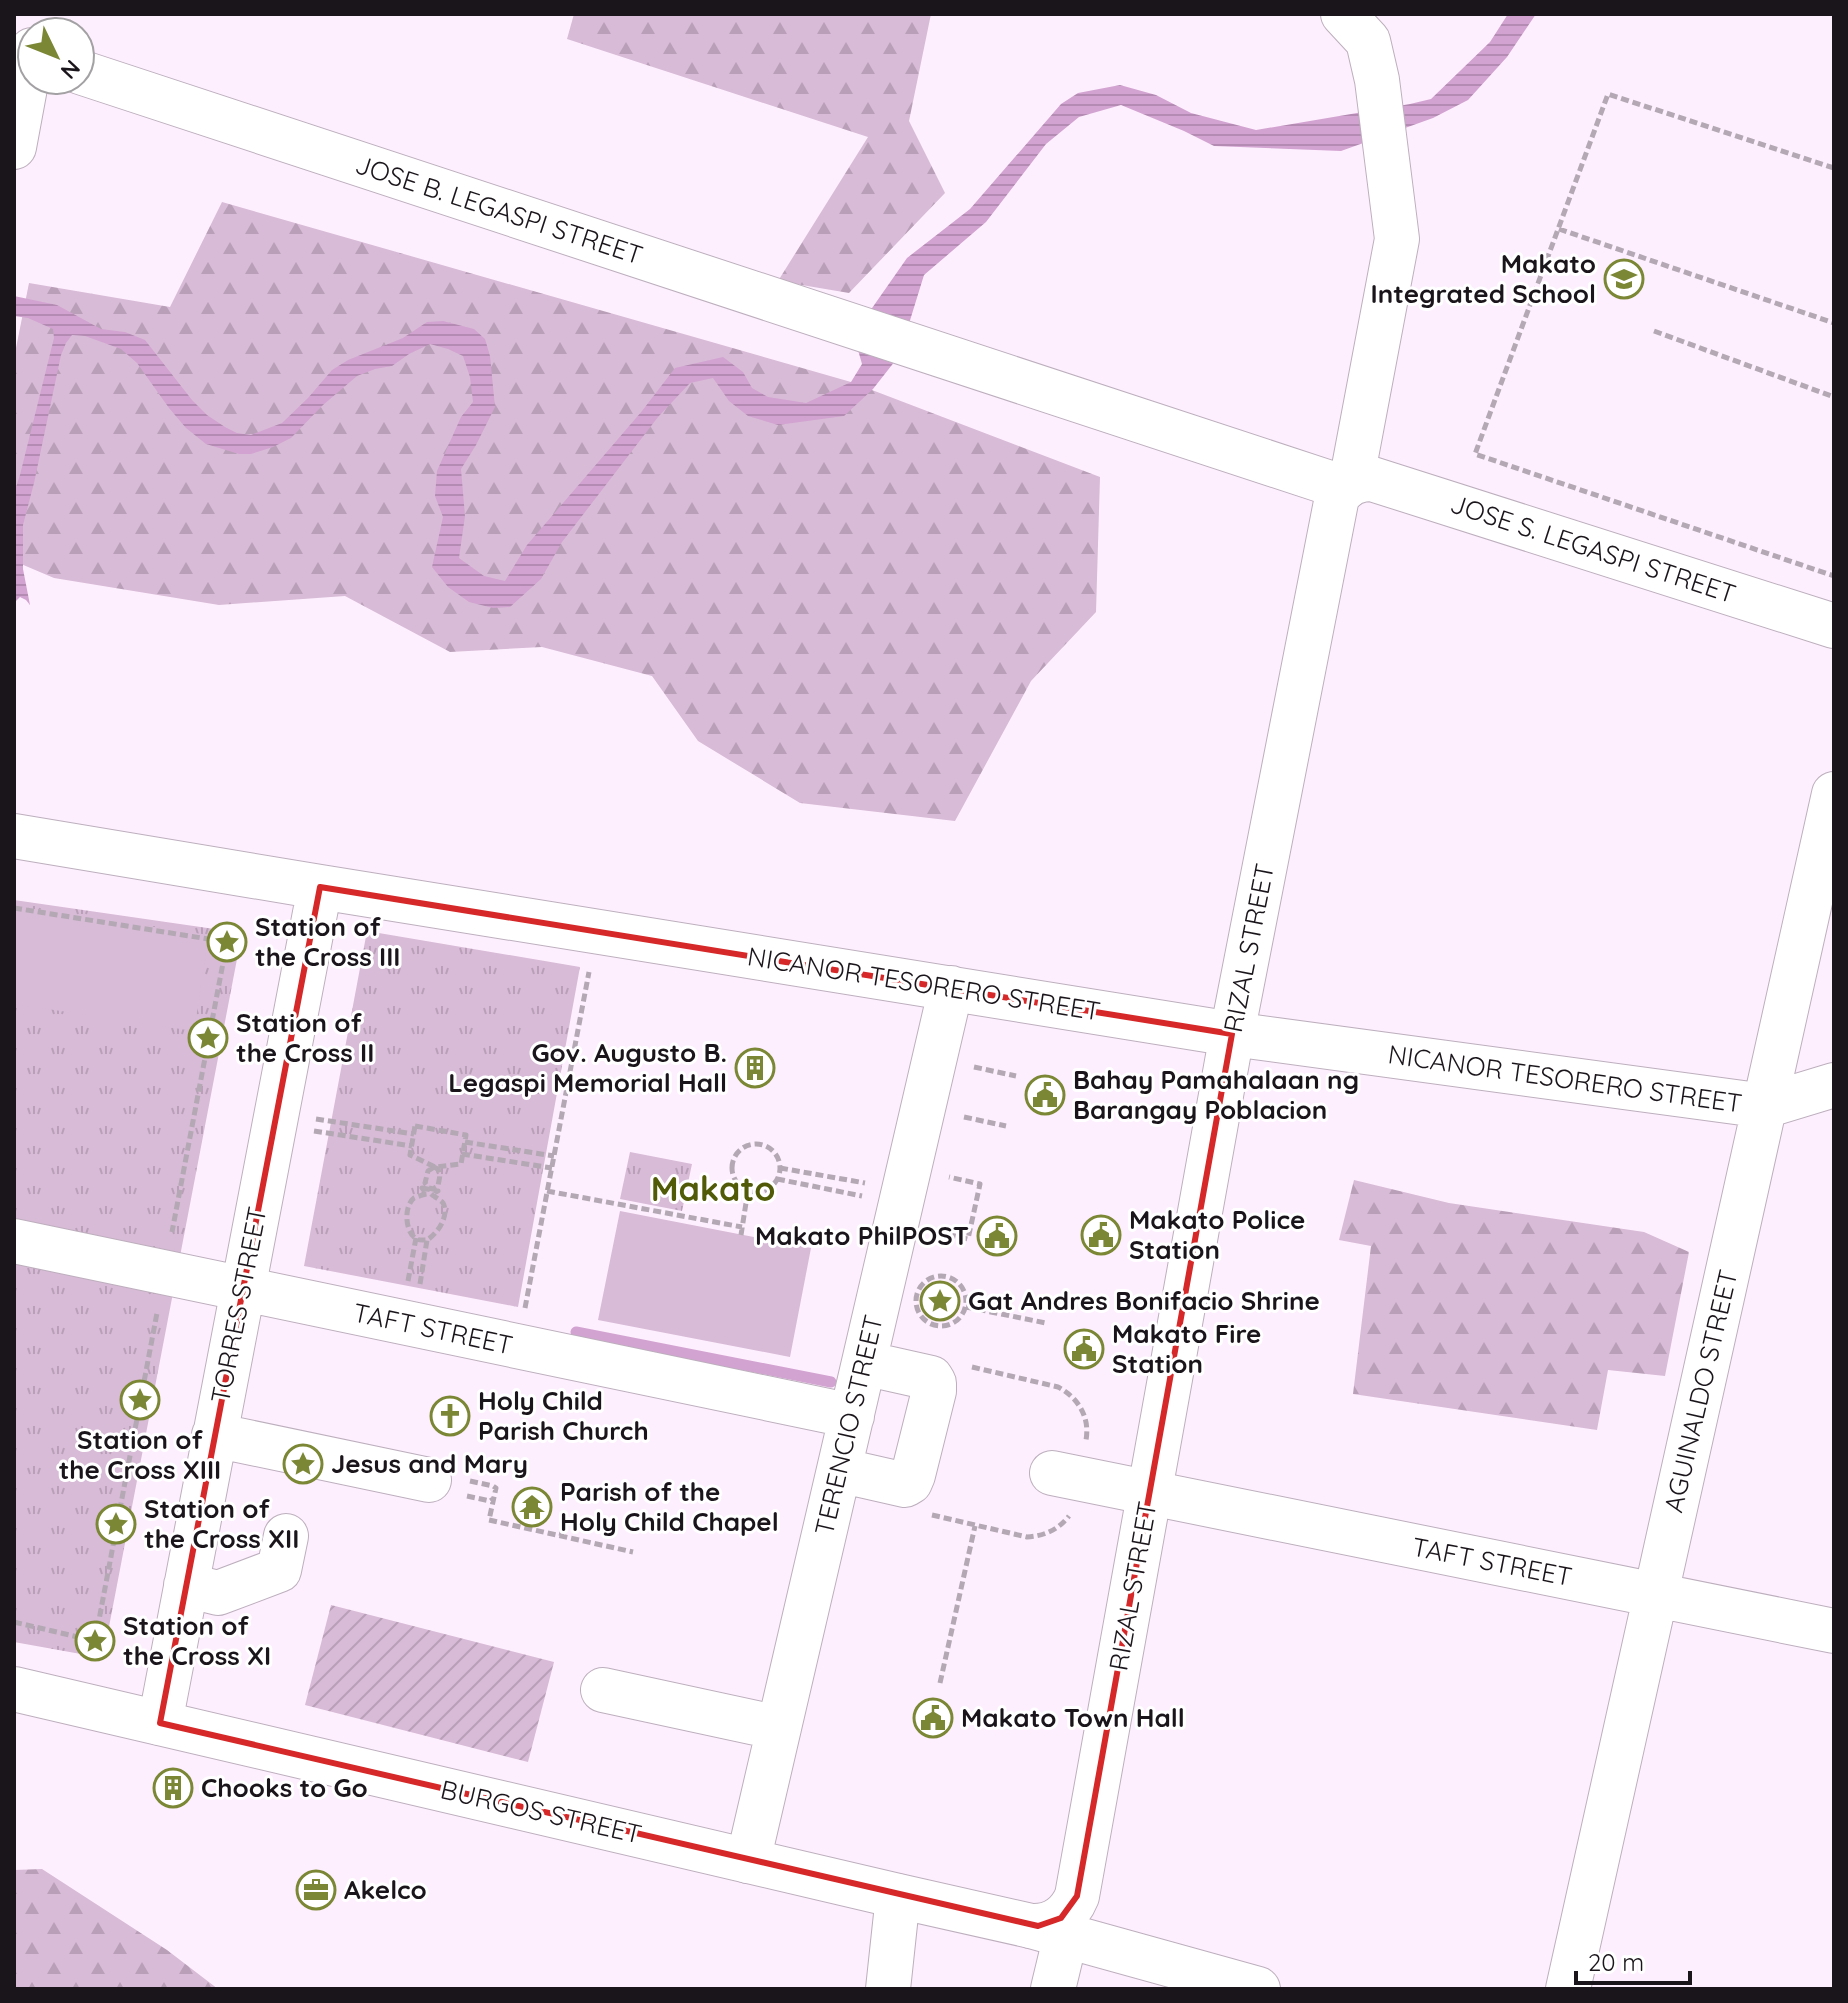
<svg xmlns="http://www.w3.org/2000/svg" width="1848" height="2003" viewBox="0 0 1848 2003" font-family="Quicksand,sans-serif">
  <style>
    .grass { fill: url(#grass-tufts) }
    .forest { fill: url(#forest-firs) }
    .garden { fill: url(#garden-furrows) }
    .pitch { fill: #d8bbd7 }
    .water { fill: url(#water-rules) }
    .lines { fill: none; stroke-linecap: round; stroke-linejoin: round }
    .stream { stroke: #d2a3d1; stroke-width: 11 }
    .minor-casing { stroke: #bdafbd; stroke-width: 46 }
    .major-casing { stroke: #bdafbd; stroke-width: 46 }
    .path { stroke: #b3a8b3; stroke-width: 5; stroke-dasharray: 8 4; stroke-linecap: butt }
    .minor { stroke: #fff; stroke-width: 44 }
    .major { stroke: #fff; stroke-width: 44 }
    .marked { fill: none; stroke: #d62828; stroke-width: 6; stroke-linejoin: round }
    .labels { text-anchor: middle; stroke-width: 6; stroke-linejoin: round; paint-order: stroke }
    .street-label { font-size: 26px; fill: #1a151a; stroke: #fff }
    .poi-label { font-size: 26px; font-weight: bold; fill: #1a151a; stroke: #fff; text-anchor: start }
    .district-label { font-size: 34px; font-weight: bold; fill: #515b07; stroke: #fff }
  </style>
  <defs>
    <pattern id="grass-tufts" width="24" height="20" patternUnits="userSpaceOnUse" patternTransform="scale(2)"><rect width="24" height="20" fill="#d8bbd7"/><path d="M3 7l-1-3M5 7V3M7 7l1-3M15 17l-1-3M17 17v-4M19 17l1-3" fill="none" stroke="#b9a0b8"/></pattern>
    <pattern id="forest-firs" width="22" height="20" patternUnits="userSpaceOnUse" patternTransform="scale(2)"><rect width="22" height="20" fill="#d8bbd7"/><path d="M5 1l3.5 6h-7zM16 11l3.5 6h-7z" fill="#b9a0b8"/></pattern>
    <pattern id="garden-furrows" width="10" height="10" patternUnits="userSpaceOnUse" patternTransform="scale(2)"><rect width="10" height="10" fill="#d8bbd7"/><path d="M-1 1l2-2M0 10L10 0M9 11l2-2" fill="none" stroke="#b9a0b8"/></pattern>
    <pattern id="water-rules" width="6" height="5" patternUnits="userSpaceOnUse" patternTransform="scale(2)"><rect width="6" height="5" fill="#d2a3d1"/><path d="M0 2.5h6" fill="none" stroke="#b48bb3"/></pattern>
  </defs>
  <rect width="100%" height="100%" fill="#feeffe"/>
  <path class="grass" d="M14 900 242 933 103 1658 14 1642Z
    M367 931 580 967 518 1307 304 1266Z
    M630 1152 692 1164 682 1211 620 1199Z"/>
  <path class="forest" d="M574 14H931L909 121 945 193 849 293 778 281 868 137 567 39Z
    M222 202 851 382 1100 477 1096 612 1031 681 955 821 800 803 698 741 652 676 542 647 450 652 345 596 219 605 54 578 14 561V358L29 283 170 307Z
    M1354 1180 1449 1203 1644 1232 1689 1252 1665 1376 1608 1370 1597 1430 1353 1394 1371 1246 1339 1240Z
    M42 1869 167 1950 218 1989H14V1870Z"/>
  <path class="garden" d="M331 1605 554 1662 528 1762 305 1705Z"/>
  <path class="pitch" d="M14 906 209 935 194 1031 14 1004Z
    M620 1211 811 1248 790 1357 598 1320Z"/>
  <path class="water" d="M1508 14H1536L1507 57 1468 100 1433 118 1341 151 1214 146 1184 131 1121 105 1079 117 1046 144 986 222 924 275 899 356 873 389 844 416 778 425 748 416 729 401 713 378 690 383 658 417 562 542 541 579 510 607 493 608 469 602 448 587 432 567 443 517 435 496 437 471 461 417 473 402 470 377 463 356 448 349 430 344 409 354 392 366 375 369 357 376 323 405 291 438 273 447 251 454H239L206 444 186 428 169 408 137 363 121 349 85 336 72 335 66 343 61 355 34 483 23 525V569L30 605 26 600 20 597 16 601V606H14V493L20 475 54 338 53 329 28 318 14 316V296L57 305 101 329 125 332 145 340 192 400 207 415 225 427 237 433 251 435 282 423 308 398 332 370 348 360 403 338 427 322 443 321 474 329 485 339 490 356 495 407 476 445 461 469 465 516 459 558 484 576 505 581 527 545 642 411 675 368 723 357 743 372 752 388 768 397 806 403 851 382 862 364 856 343 863 321 907 258 970 209 1061 104 1078 93 1120 85 1156 95 1191 113 1256 130 1410 104 1431 99 1490 42Z"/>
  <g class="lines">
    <path class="stream" d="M576 1332 831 1382"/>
    <defs>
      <path id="minor" d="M1343 14 1368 41 1377 80 1397 239 1351 483
        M80 72 1345 488
        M14 147 32 50
        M14 836 320 887 1232 1034 1765 1106 1834 1085
        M14 1241 852 1416
        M214 1435 429 1480
        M839 1470 905 1485 910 1482 913 1475 934 1391V1383L931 1378 864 1363
        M1052 1473 1834 1631
        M186 1585 218 1593 279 1570 286 1536
        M603 1690 779 1728
        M160 1723 320 887
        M748 1861 951 988
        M1031 1926 1258 1989
        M888 1989 898 1896
        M1053 1989 1066 1935
        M1568 1989 1834 794"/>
      <path id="major" d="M14 1689 898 1896 1031 1926C1053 1927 1069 1916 1077 1896L1232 1034 1337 497C1346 484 1357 479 1372 479L1834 626"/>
    </defs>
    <use href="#minor" class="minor-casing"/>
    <use href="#major" class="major-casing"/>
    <path class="path" d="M1834 168 1608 94 1475 454 1834 576
      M1559 229 1834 323
      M1654 331 1834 397
      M14 908 227 942 172 1232
      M974 1067 1016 1076
      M1134 1113 1178 1117
      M964 1117 1006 1126
      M316 1119 414 1134
      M415 1126 466 1135 461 1164 435 1167 410 1155Z
      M314 1131 412 1146
      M465 1142 554 1156
      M732 1168a24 24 0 1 1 48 0a24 24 0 1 1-48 0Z
      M462 1154 552 1168
      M434 1167C443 1170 439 1179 438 1186L433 1189 429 1188 425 1183 428 1171Z
      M780 1168 865 1183
      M777 1179 862 1196
      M422 1188 438 1191 431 1194C433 1196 442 1201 443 1203 450 1216 437 1234 427 1240 421 1240 418 1241 414 1237 405 1229 404 1206 414 1198 416 1197 425 1194 427 1194Z
      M547 1191 742 1227
      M936 1232 968 1239 980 1184 949 1177
      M741 1235 748 1190
      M916 1301a25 25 0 1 1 50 0a25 25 0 1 1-50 0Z
      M408 1281 416 1238
      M420 1284 427 1240
      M966 1307 1046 1323
      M525 1308 589 972
      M972 1367 1058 1387C1079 1398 1090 1418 1086 1440
      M470 1481 493 1486 496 1488 489 1520 633 1552
      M467 1496 490 1501 493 1499
      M932 1515 1027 1537C1044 1536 1058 1530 1069 1516
      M561 1536 566 1513
      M14 1622 95 1641 157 1313
      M940 1683 975 1526"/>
    <use href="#minor" class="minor"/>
    <use href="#major" class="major"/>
  </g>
  <path class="marked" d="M320 887 1232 1034 1077 1896 1061 1918 1038 1926 160 1723Z"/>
  <defs>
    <symbol id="school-ring" viewBox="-11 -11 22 22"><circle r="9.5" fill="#fff" stroke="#7b8735" stroke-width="1.5"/><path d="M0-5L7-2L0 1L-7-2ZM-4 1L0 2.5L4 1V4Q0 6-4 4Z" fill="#7b8735"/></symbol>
    <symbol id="sight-ring" viewBox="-11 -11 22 22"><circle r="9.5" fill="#fff" stroke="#7b8735" stroke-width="1.5"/><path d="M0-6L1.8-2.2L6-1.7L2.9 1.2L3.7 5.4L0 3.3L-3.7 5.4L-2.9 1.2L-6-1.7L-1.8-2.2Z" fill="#7b8735"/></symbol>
    <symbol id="building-ring" viewBox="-11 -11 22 22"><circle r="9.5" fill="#fff" stroke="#7b8735" stroke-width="1.5"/><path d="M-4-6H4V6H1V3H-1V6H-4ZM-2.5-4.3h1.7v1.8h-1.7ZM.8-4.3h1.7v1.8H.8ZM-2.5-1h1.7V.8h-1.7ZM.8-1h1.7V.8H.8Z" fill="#7b8735"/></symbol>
    <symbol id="civic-ring" viewBox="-11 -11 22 22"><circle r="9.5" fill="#fff" stroke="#7b8735" stroke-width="1.5"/><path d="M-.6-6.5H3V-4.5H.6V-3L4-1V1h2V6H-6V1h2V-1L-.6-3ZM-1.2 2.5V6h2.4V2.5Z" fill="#7b8735"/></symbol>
    <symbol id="church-ring" viewBox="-11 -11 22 22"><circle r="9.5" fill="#fff" stroke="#7b8735" stroke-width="1.5"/><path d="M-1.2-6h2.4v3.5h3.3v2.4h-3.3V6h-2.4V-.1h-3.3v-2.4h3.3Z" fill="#7b8735"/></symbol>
    <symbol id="temple-ring" viewBox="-11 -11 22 22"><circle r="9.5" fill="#fff" stroke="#7b8735" stroke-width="1.5"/><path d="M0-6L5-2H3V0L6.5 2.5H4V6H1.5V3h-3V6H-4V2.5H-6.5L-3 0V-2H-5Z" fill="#7b8735"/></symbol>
    <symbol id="office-ring" viewBox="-11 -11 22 22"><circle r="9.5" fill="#fff" stroke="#7b8735" stroke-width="1.5"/><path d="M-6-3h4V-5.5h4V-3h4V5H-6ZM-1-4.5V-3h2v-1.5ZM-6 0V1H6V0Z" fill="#7b8735"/></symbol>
  </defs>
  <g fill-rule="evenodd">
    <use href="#school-ring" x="1602" y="257" width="44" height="44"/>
    <use href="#sight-ring" x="205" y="920" width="44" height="44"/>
    <use href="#sight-ring" x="186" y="1016" width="44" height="44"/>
    <use href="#building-ring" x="733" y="1046" width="44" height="44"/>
    <use href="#civic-ring" x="1023" y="1073" width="44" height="44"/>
    <use href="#civic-ring" x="1079" y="1213" width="44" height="44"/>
    <use href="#civic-ring" x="975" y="1214" width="44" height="44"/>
    <use href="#sight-ring" x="918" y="1279" width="44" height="44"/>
    <use href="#civic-ring" x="1062" y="1327" width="44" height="44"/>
    <use href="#sight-ring" x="118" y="1378" width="44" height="44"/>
    <use href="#church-ring" x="428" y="1394" width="44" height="44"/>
    <use href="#sight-ring" x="281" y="1442" width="44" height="44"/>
    <use href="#temple-ring" x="510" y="1485" width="44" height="44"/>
    <use href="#sight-ring" x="94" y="1502" width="44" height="44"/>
    <use href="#sight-ring" x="73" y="1619" width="44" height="44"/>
    <use href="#civic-ring" x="911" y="1696" width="44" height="44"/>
    <use href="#building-ring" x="151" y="1766" width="44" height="44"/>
    <use href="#office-ring" x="294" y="1868" width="44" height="44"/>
  </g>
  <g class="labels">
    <g class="street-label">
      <text transform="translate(499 210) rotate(18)" y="9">JOSE B. LEGASPI STREET</text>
      <text transform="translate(1593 549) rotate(18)" y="9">JOSE S. LEGASPI STREET</text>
      <text transform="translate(1249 948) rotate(-79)" y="9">RIZAL STREET</text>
      <text transform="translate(924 984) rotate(9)" y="9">NICANOR TESORERO STREET</text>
      <text transform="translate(1565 1079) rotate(8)" y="9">NICANOR TESORERO STREET</text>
      <text transform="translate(239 1305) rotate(-79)" y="9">TORRES STREET</text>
      <text transform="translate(433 1329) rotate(12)" y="9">TAFT STREET</text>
      <text transform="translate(1701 1391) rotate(-77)" y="9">AGUINALDO STREET</text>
      <text transform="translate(849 1425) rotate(-77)" y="9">TERENCIO STREET</text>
      <text transform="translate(1492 1562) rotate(11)" y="9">TAFT STREET</text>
      <text transform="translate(1133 1586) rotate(-80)" y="9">RIZAL STREET</text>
      <text transform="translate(541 1812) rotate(13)" y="9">BURGOS STREET</text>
    </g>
    <g class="poi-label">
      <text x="1596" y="273" text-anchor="end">Makato<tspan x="1596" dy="30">Integrated School</tspan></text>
      <text x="255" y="936">Station of<tspan x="255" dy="30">the Cross III</tspan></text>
      <text x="236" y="1032">Station of<tspan x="236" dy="30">the Cross II</tspan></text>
      <text x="727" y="1062" text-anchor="end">Gov. Augusto B.<tspan x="727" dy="30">Legaspi Memorial Hall</tspan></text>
      <text x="1073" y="1089">Bahay Pamahalaan ng<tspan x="1073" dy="30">Barangay Poblacion</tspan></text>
      <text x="1129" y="1229">Makato Police<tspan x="1129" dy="30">Station</tspan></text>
      <text x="969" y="1245" text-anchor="end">Makato PhilPOST</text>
      <text x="968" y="1310">Gat Andres Bonifacio Shrine</text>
      <text x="1112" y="1343">Makato Fire<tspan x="1112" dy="30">Station</tspan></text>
      <text x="478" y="1410">Holy Child<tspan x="478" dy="30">Parish Church</tspan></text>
      <text x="140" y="1449" text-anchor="middle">Station of<tspan x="140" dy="30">the Cross XIII</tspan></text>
      <text x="331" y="1473">Jesus and Mary</text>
      <text x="560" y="1501">Parish of the<tspan x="560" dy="30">Holy Child Chapel</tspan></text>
      <text x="144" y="1518">Station of<tspan x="144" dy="30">the Cross XII</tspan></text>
      <text x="123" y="1635">Station of<tspan x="123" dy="30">the Cross XI</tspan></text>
      <text x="961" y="1727">Makato Town Hall</text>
      <text x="201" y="1797">Chooks to Go</text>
      <text x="344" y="1899">Akelco</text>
    </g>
    <g class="district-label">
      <text x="713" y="1201">Makato</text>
    </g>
  </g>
  <rect width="1848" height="2003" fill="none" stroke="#1a151a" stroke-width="32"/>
  <g transform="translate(56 56) rotate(133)"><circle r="38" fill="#ffffff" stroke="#a3a1a3" stroke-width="2"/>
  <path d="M0-6L14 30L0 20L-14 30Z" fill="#7b8735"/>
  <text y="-12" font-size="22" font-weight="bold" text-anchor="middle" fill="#1a151a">N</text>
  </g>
  <path d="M1576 1971v12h114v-12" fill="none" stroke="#1a151a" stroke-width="4"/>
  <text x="1588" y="1971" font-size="24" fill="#1a151a" stroke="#ffffff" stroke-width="6" paint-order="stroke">20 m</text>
</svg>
